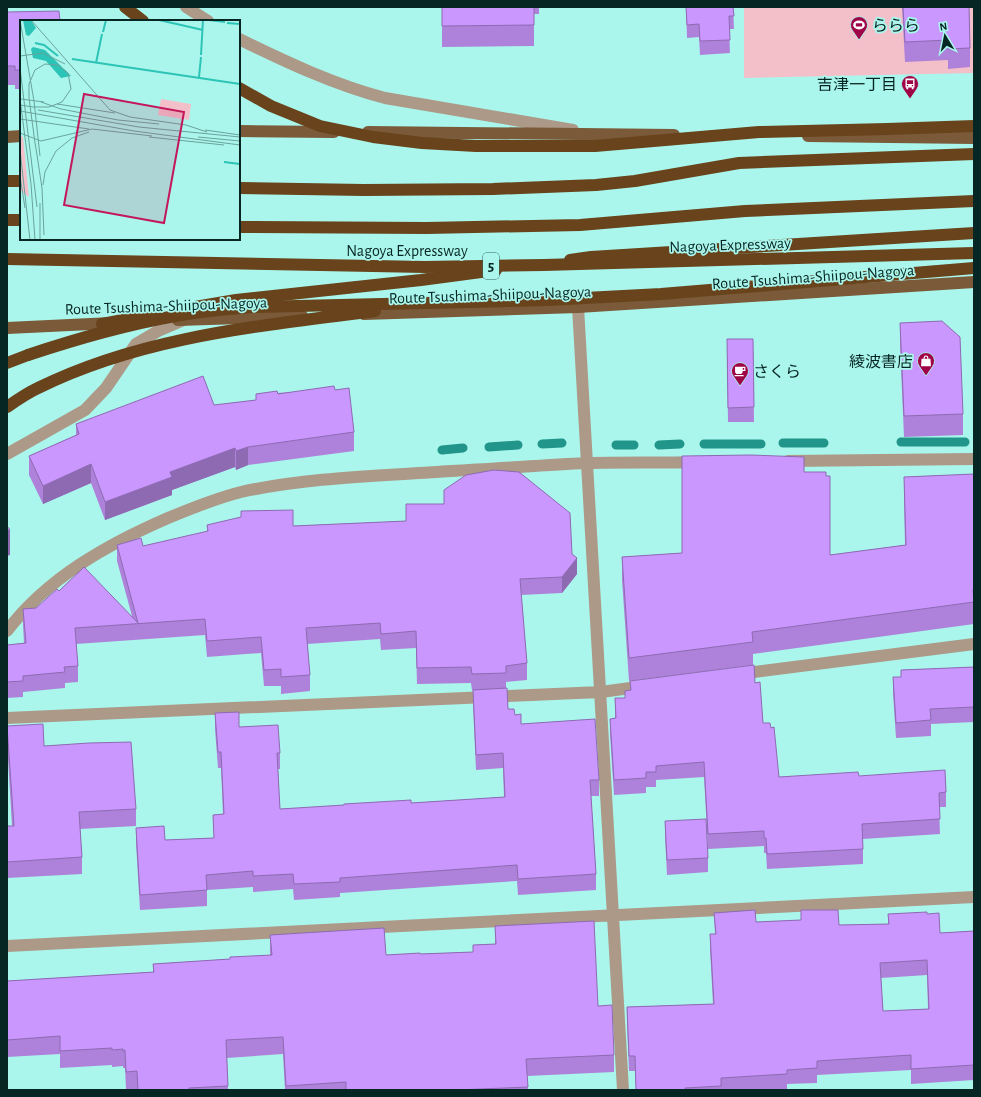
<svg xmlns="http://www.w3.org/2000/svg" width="981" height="1097" viewBox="0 0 981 1097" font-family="'Alegreya Sans','Noto Sans JP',sans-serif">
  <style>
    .green { fill: #f3c0ca }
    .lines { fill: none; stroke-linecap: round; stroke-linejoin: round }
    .stream { stroke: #21958a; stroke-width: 9 }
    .minor { stroke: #ac9987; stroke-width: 12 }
    .major { stroke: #7a5a39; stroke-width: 12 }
    .highway { stroke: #68431b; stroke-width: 12 }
    .highway-bridge { stroke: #68431b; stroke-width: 12 }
    .wall { fill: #ae82da; fill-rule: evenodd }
    .shaded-wall { fill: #8d6ab2 }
    .building { fill: #ca97fe; stroke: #8d6ab2; fill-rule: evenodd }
    .labels { text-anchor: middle; stroke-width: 3.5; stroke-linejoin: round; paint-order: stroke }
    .shield { fill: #abf6ec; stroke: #38645f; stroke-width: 1 }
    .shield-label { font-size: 15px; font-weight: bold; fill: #062623 }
    .poi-label { font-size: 16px; fill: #062623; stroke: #abf6ec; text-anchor: start }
    .street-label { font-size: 16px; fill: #062623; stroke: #abf6ec }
    .inset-river { fill: none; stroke: #2cc4b6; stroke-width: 2 }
    .inset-road { fill: none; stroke: #69a39c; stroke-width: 1 }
    .view { fill: #c2185b; fill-opacity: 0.15; stroke: #c2185b; stroke-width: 2 }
    .inset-edge { fill: none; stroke: #062623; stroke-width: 2 }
  </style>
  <rect width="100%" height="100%" fill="#abf6ec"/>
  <path class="green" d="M744 7H974V73L744 78Z"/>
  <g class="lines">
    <path class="stream" d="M901 442H965
      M783 443H824
      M542 444 562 443
      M704 444H761
      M616 445H634
      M659 445 680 444
      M489 447 518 445
      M442 450 463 448"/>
    <path class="minor" d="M186 7 208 21
      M239 39C286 62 335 85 385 98L573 130
      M578 307 623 1090
      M7 454 85 410 106 388 136 344 158 331 186 319
      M788 461 974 459
      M7 631C47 578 108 544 168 518 192 508 217 498 241 492 310 477 381 476 451 471 496 469 542 465 587 463 624 462 661 463 698 462
      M739 674 974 644
      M7 718 601 692 645 686
      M7 946 974 897"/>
    <path class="major" d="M239 131 334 132
      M368 132 674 135
      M808 136 974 138
      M7 137 21 136
      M364 314 578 307 974 282
      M178 320 302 316
      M7 328 112 323"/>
    <path class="highway" d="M125 7 143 21
      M887 129 974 126
      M7 181H21
      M239 188 364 190 493 189 596 185 635 181 739 163 974 154
      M7 220H21
      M239 227 427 228 580 225 745 211 974 201
      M570 260 591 257 974 233
      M547 300 661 294 974 268
      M195 307 236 300 421 280 496 270
      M102 324 155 314
      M7 363 28 355"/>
    <path class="highway-bridge" d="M239 88 271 106 320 126 373 137 422 143 476 146H595L759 132 887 129
      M7 259 425 267 544 265 974 253
      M28 355C76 339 125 325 175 316 202 311 228 309 254 307L547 300
      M7 407C17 400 27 393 38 388 143 336 260 326 375 311"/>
  </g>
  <path class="wall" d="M442 7H539V14H534V46L442 47Z
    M686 7H733L734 29H729L730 53 700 55 699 37 687 38Z
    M902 7H969L970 48V67L948 69V60L905 62Z
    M7 12 21 21V89H15V85H7Z
    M900 323 963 414V435L904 437 900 344Z
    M753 339 754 422H728L727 354Z
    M335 390 354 432V451L248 465 236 470 235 467 172 490V495L105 520 91 483 43 504 29 475V456L76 435V424L256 400V394Z
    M804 472 830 555 905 545 904 500V477L974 474V624L753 654V665L629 681 622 580V557L682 553Z
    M444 490 572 554 577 574 562 593 521 595 527 663V680L506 682V688L508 709 515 715 521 724 599 780V796H591L596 874V890L518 895 517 881 340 893V897L294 900 293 889 253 892V887L207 890V906L140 910 136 843V828L165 840 214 838 213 815 223 814 221 768H218L215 729V713L239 727 280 753V769H278L280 809 411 803 504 797 503 768 476 770 473 705V690H472L471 683 417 684 416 648 381 650 380 639 307 644 310 675V691L281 694V686H264L261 653 207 657 205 635 76 644 78 666V682L65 683V688L23 692V697L7 698V645L24 643 23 625V609L36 608 59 591 132 616 117 561V545L143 546 207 532V525L293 526 406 521V504H444Z
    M974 667V722L931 724V736L896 738 893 693V677H901V670Z
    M630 681 755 683 763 723 779 777 859 776 946 792V807H939L940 834 863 839V864L767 869 766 853H764V846L708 849 704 777 656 780V787H646V793L614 795 610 734V719L615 718V698H625V691L630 690Z
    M7 726 44 746 136 809V826L80 829 82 857V874L7 878V826H12L7 742Z
    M665 821 708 858V872L667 875 665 836Z
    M801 910 839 925 888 924V914H927L940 933 974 931V1080L911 1084V1070L817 1075V1083L787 1084V1089L767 1090H636L635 1071H629L627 1022V1007L713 1004 710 949V934H715L714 913 756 922 801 920ZM927 975 928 1009 883 1011 881 978Z
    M495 926 598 1006 614 1055V1072L527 1076 528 1090H285L283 1054 227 1058 228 1090H137V1089H126L125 1068H123V1066L112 1067V1065L60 1068V1054L7 1057V981L153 972V964L230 959 270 955V935L386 955 420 954 473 952V945L495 944Z"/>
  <path class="shaded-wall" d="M248 447V465L236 470V451Z
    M235 448V467L172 490V495L105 520V502L170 472Z
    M91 464V483L43 504V486Z
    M10 530V555L7 556V531Z
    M577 558V574L562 593V577Z"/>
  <path class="building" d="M442 7H534V25L442 26Z
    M686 7H733L734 16H729L730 40 700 41 699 24 687 25Z
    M903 7H969L970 48 948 49V40L905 42Z
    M59 11 60 21H21V70H15V66H7V12Z
    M942 321 960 337 963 414 904 416 900 323Z
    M727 339H753L754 407 728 408Z
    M203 376 214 405 256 400V394L277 391 278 394 334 386 335 390 349 388 354 432 248 447 236 451 235 448 170 472 172 477 105 502 91 464 43 486 29 456 79 434 76 424Z
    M751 455 804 457V472H826V476H830V555L906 545 904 477 974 474V590H973L974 602 752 632 753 642 629 658 622 557 682 553V456Z
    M494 470 519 472 570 513 572 554 577 558 562 577 520 579 527 663 506 666V673L472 674 471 667 417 668 416 631 381 634 380 623 306 628 310 675 281 677V669L264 670 261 637 207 641 205 619 75 628 78 666 64 667 65 672 23 676V681L7 682V645L26 643 23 609 36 608 57 589 59 591 84 567 138 623 117 545 141 538 143 546 208 531 207 525 241 517V511L293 510V526L406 521V504H444V490L466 475Z
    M7 526 10 530 7 531Z
    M754 665 755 683 760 682 763 723H770L771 728 774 727 779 777 858 772 859 776 945 770 946 792 939 793 940 819 862 824 863 849 767 854 766 838H764V831L708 834 704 762 656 766V772H646V778L614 780 610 719 616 718 615 698H625V691L631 690 630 681Z
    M974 667V707L930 709 931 720 896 723 893 677H901V670Z
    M507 688 508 709H514L515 715 521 714V724L595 719 599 780H590L596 874 518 879 517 865 340 878V882L294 884 293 874 253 876V871L206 875 207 890 140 895 136 828 164 826 165 840 214 838 213 815 224 814 221 752H218L215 713 239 712V727L278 725 280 753H277L280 809 344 805V804L411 800V803L505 797 503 753 476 755 473 690Z
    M43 724 44 746 89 743 131 742 136 809 79 812 82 857 7 862V826H14L7 726Z
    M706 819 708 858 667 860 665 821Z
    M755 910 756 922 801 920V910H838L839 925 889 924 888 914 927 912V914L939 913 940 933 974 931V1065L911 1069V1055L817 1061V1068L787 1070V1074L721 1078V1086L685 1088 686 1090H636L635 1056H629L627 1007 714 1004 710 934H716L714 913ZM927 960 929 1009 883 1011 880 963Z
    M594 921 598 1006 612 1005 614 1055 526 1059 528 1087 457 1090H346V1082L286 1086 283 1037 226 1040 228 1086 189 1088V1090H138L137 1071 126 1072 125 1050 123 1051V1049L112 1050V1048L60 1051V1036L7 1040V981L154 972 153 964 230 959V957L272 955 270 935 384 928 386 955 420 953V954L473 952V945L496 944 495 926Z"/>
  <defs>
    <symbol id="stadium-pin" viewBox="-11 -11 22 30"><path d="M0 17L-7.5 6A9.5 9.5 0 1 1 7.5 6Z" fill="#9f0447" stroke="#abf6ec"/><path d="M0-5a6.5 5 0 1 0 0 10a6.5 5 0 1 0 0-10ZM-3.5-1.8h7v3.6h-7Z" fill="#fff"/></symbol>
    <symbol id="bus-pin" viewBox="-11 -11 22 30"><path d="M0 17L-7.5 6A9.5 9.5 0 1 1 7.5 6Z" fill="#9f0447" stroke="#abf6ec"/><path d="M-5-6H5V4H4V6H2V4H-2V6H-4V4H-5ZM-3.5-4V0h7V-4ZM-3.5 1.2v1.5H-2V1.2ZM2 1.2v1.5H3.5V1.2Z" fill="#fff"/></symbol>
    <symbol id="shop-pin" viewBox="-11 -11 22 30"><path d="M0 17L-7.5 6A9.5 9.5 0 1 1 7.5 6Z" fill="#9f0447" stroke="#abf6ec"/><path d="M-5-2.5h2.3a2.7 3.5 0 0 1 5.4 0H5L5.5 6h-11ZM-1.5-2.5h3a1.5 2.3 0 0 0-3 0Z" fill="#fff"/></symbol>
    <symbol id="cafe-pin" viewBox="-11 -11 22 30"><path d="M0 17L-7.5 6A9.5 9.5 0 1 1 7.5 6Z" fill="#9f0447" stroke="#abf6ec"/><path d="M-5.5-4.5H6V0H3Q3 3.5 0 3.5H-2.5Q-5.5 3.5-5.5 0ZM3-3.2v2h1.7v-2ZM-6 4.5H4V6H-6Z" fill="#fff"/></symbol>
  </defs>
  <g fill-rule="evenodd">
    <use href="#stadium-pin" x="849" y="15" width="20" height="27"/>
    <use href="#bus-pin" x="900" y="74" width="20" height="27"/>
    <use href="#shop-pin" x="916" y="351" width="20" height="27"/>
    <use href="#cafe-pin" x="730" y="361" width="20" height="27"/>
  </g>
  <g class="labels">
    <rect class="shield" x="483" y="253" width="16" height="26" rx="3"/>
    <g class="shield-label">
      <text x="491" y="271">5</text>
    </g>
    <g class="poi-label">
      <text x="872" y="31">ららら</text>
      <text x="897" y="90" text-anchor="end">吉津一丁目</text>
      <text x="913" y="367" text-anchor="end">綾波書店</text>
      <text x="753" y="377">さくら</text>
    </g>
    <g class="street-label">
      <text transform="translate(730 244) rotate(-2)" y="6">Nagoya Expressway</text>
      <text x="407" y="256">Nagoya Expressway</text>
      <text transform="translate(813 276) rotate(-4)" y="6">Route Tsushima-Shiipou-Nagoya</text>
      <text transform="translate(490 294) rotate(-2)" y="6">Route Tsushima-Shiipou-Nagoya</text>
      <text transform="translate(166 305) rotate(-2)" y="6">Route Tsushima-Shiipou-Nagoya</text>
    </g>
  </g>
  <g transform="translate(20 20)">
    <rect width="220" height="220" fill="#abf6ec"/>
    <path d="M141 79 171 84 169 100 138 95ZM0 115 3 117 9 177 0 170Z" fill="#f3c0ca"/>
    <path d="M3 0H11L16 8 9 16 6 15ZM13 27 25 30 51 56 41 58 26 41 13 38 11 29Z" fill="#2cc4b6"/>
    <path class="inset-river" d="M139 0 183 10M189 0 205 2M207 3 220 4M83 12 86 0M15 23 24 25 38 36M181 35 183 0M52 39 220 64M76 43 82 14M179 57 181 37M204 142 220 144"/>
    <path class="inset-road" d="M0 0 14 81 20 136M11 0 90 90 110 97 166 105 187 112M0 36 23 33 45 44M0 48 17 187M0 79 11 164 15 220M1 79 24 82M21 82 41 89 98 100 139 104M37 84 95 93M0 85 13 87H29L42 82 51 69 48 53 38 45 25 44 15 50 9 64V78L15 123 17 135 22 168 24 215M18 90 119 107 220 117M0 91 114 111 220 125M0 99 69 109M185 110 220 115M0 113 21 121 72 109 132 116M129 117 204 125M178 117 220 121M0 130 10 220M0 156 5 188M23 165 25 152 36 131 52 118 69 112M20 183V220"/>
    <path class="view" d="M64 74 164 92 144 203 44 185Z"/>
    <rect width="220" height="220" class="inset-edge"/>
  </g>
  <rect width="981" height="1097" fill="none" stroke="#062623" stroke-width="16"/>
  <g transform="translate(945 36) rotate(350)" stroke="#abf6ec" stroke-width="3" paint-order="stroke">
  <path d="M0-3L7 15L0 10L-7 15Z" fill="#062623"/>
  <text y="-6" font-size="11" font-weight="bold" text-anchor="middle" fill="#062623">N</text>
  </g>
</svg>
